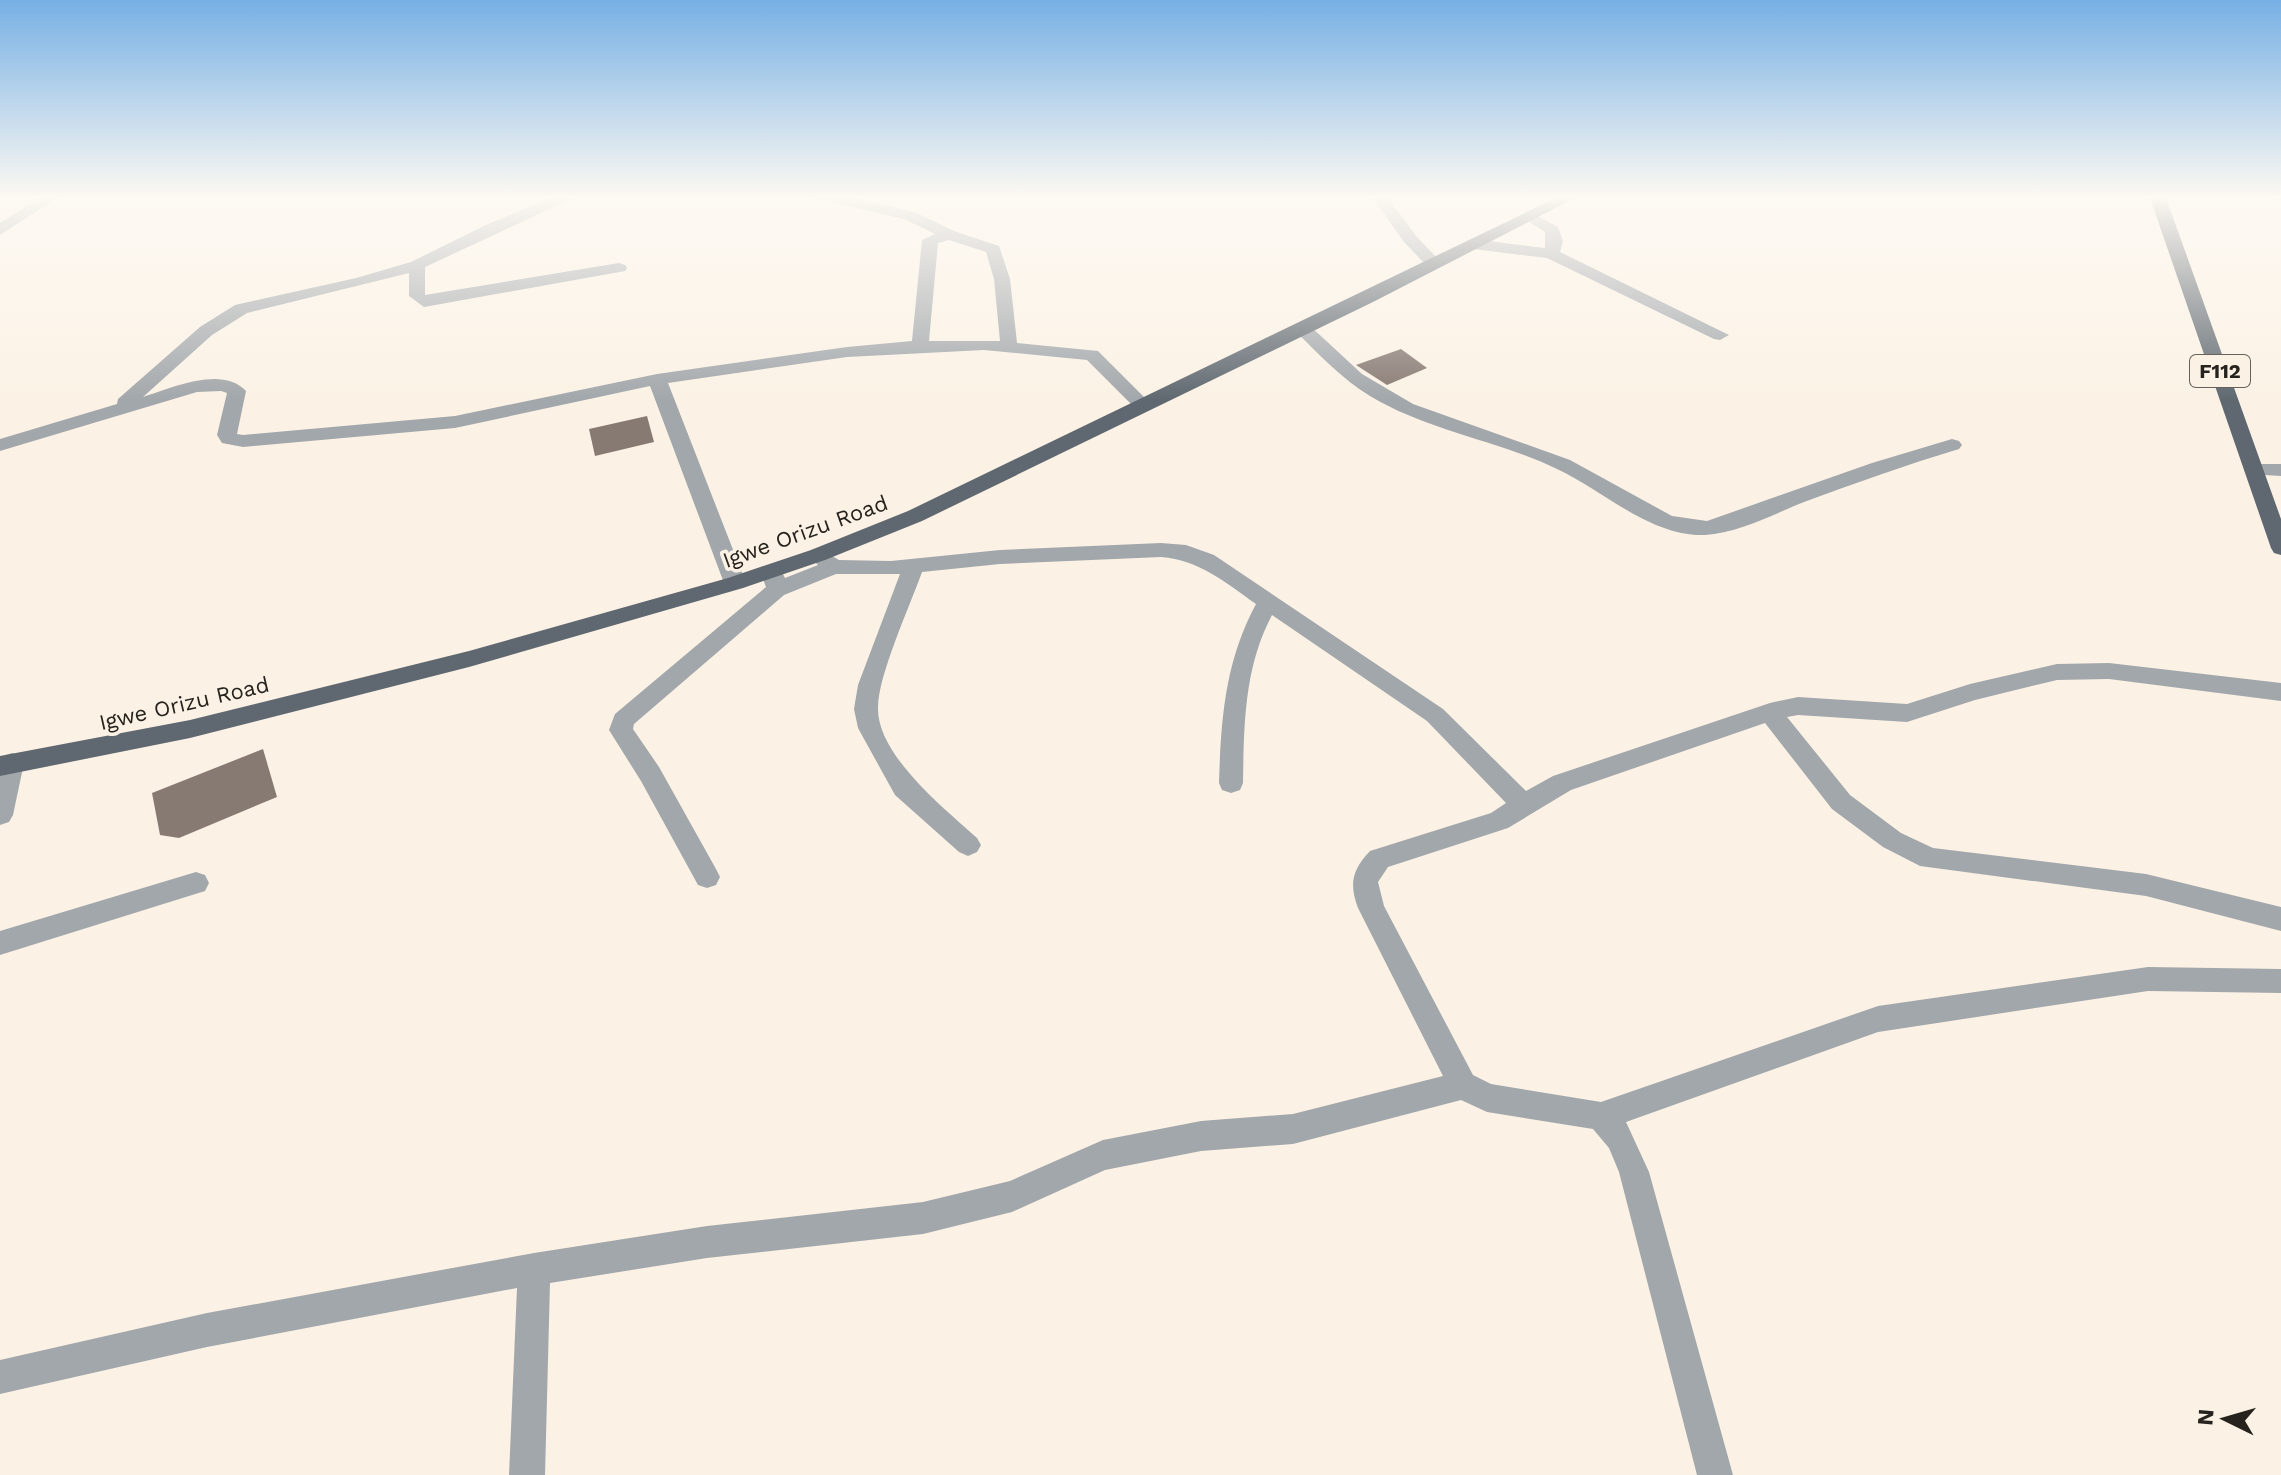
<svg xmlns="http://www.w3.org/2000/svg" width="2281" height="1475" viewBox="0 0 2281 1475" font-family="'Work Sans',sans-serif">
  <style>
    .building { fill: #877a73 }
    .lines { fill: none; stroke-linecap: round; stroke-linejoin: round }
    .minor { fill: #a2a7ab; fill-rule: evenodd }
    .major { fill: #5f6870; fill-rule: evenodd }
    .labels { text-anchor: middle; stroke-width: 7; stroke-linejoin: round; paint-order: stroke }
    .shield { fill: #fbf2e5; stroke: #66615a; stroke-width: 2 }
    .shield-label { font-size: 20px; font-weight: bold; fill: #26231e }
    .street-label { font-size: 22px; fill: #26231e; stroke: #fbf2e5 }
  </style>
  <rect width="100%" height="100%" fill="#fbf2e5"/>
  <path class="building" d="M1401 349 1427 368 1387 385 1356 365Z
    M647 416 654 442 595 456 589 429Z
    M263 749 277 797 179 838 160 835 152 793Z"/>
  <g class="lines">
    <path class="minor" d="M44 195H62L0 235V223Z
      M559 195H580L425 267V295L619 263 625 265 627 268 625 271 424 307 409 296V273L247 313 212 335 143 397C171 388 222 365 246 391L237 434 243 435 455 416 657 374 847 347 912 341 922 240 935 234 904 219 813 198 810 195H838L915 212 954 231 999 246 1010 279 1017 343 1098 351 1152 405 1143 411 1136 409 1087 360 984 350 847 357 668 383 746 583 743 588H727L724 583 650 386 455 428 243 447 222 443 217 435 227 393 221 391 197 392 0 451V439L117 404 118 399 200 327 235 305 356 278 411 262 488 224ZM949 240 986 252 994 279 1000 341H929L938 243Z
      M1371 195H1386L1416 236 1440 261V267H1428L1404 242Z
      M2271 195H2281V200L2274 198Z
      M1528 211 1558 227 1563 241 1560 252 1729 335 1720 340 1714 339 1547 258 1473 249 1465 244 1473 239 1545 248V232L1520 216Z
      M1303 324 1309 325 1362 374 1413 404 1570 460 1672 516 1707 521 1872 463 1952 439 1959 441 1962 445 1959 449C1906 465 1855 483 1804 502 1774 514 1738 533 1705 535 1651 537 1604 491 1557 469 1497 440 1428 431 1370 396 1343 380 1320 355 1297 333L1294 329 1297 325Z
      M2254 464H2281V476L2247 474 2244 470Z
      M1161 543 1186 545 1214 555 1443 709 1526 791 1553 776 1770 703 1798 697 1907 704 1970 684 2057 664 2109 663 2281 683V701L2109 679 2057 680 1975 700 1907 722 1798 715 1787 717 1850 795 1901 833 1933 848 2146 874 2281 907V931L2146 896 1920 866 1883 847 1832 809 1765 723 1571 790 1508 828 1388 867 1378 882 1384 906 1473 1075 1491 1084 1601 1102 1878 1006 2148 967 2281 969V993L2148 991 1878 1032 1626 1122 1649 1172 1733 1475H1697L1619 1172 1609 1148 1593 1129 1487 1112 1461 1100 1293 1144 1201 1151 1105 1170 1012 1212 923 1234 707 1258 550 1283 545 1475H509L517 1288 207 1347 0 1394V1360L207 1313 534 1253 707 1226 923 1202 1010 1181 1103 1140 1201 1121 1293 1114 1443 1076 1358 908C1349 884 1352 870 1370 851L1491 813 1506 803 1427 721 1272 615C1244 668 1244 725 1243 783L1240 790 1231 793 1222 790 1219 783C1221 718 1225 662 1256 604 1225 582 1199 560 1161 557L1000 564 922 572C910 606 878 675 878 708 877 755 945 809 977 838L981 845 977 852 968 856 959 852 895 795 858 728 854 709 858 685 900 574H836L784 595 634 724 633 729 659 767 716 869 720 877 716 885 707 888 698 885 641 781 609 730 615 714 766 587 760 571 763 566H779L785 578 818 565 807 555 811 550 818 548 839 560 891 561 1000 550Z
      M12 753 21 756 24 763 13 815 9 822 0 825V763L3 756Z
      M196 872 205 875 209 883 205 891 0 955V931Z"/>
    <path class="major" d="M1562 195H1581L1373 302 922 521 825 560 743 588 469 667 190 738 0 776V756L190 720 469 651 728 578 811 550 908 511Z
      M2149 195H2165L2281 519V555L2274 553 2271 548Z"/>
  </g>
  <linearGradient id="sky" x2="0" y2="1"><stop stop-color="#76b0e4"/><stop offset="0.49" stop-color="#fdf9f3"/><stop offset="1" stop-color="#fdf9f3" stop-opacity="0"/></linearGradient>
  <rect width="2281" height="401" fill="url(#sky)"/>
  <g class="labels">
    <rect class="shield" x="2190" y="355" width="60" height="32" rx="6"/>
    <g class="shield-label">
      <text x="2220" y="378">F112</text>
    </g>
    <g class="street-label">
      <text transform="translate(805 531) rotate(-20)" y="8">Igwe Orizu Road</text>
      <text transform="translate(184 703) rotate(-13)" y="8">Igwe Orizu Road</text>
    </g>
  </g>
  <g transform="translate(2225 1419) rotate(275)" stroke="#fbf2e5" stroke-width="6" paint-order="stroke">
  <path d="M0-6L14 30L0 20L-14 30Z" fill="#26231e"/>
  <text y="-12" font-size="22" font-weight="bold" text-anchor="middle" fill="#26231e">N</text>
  </g>
</svg>
